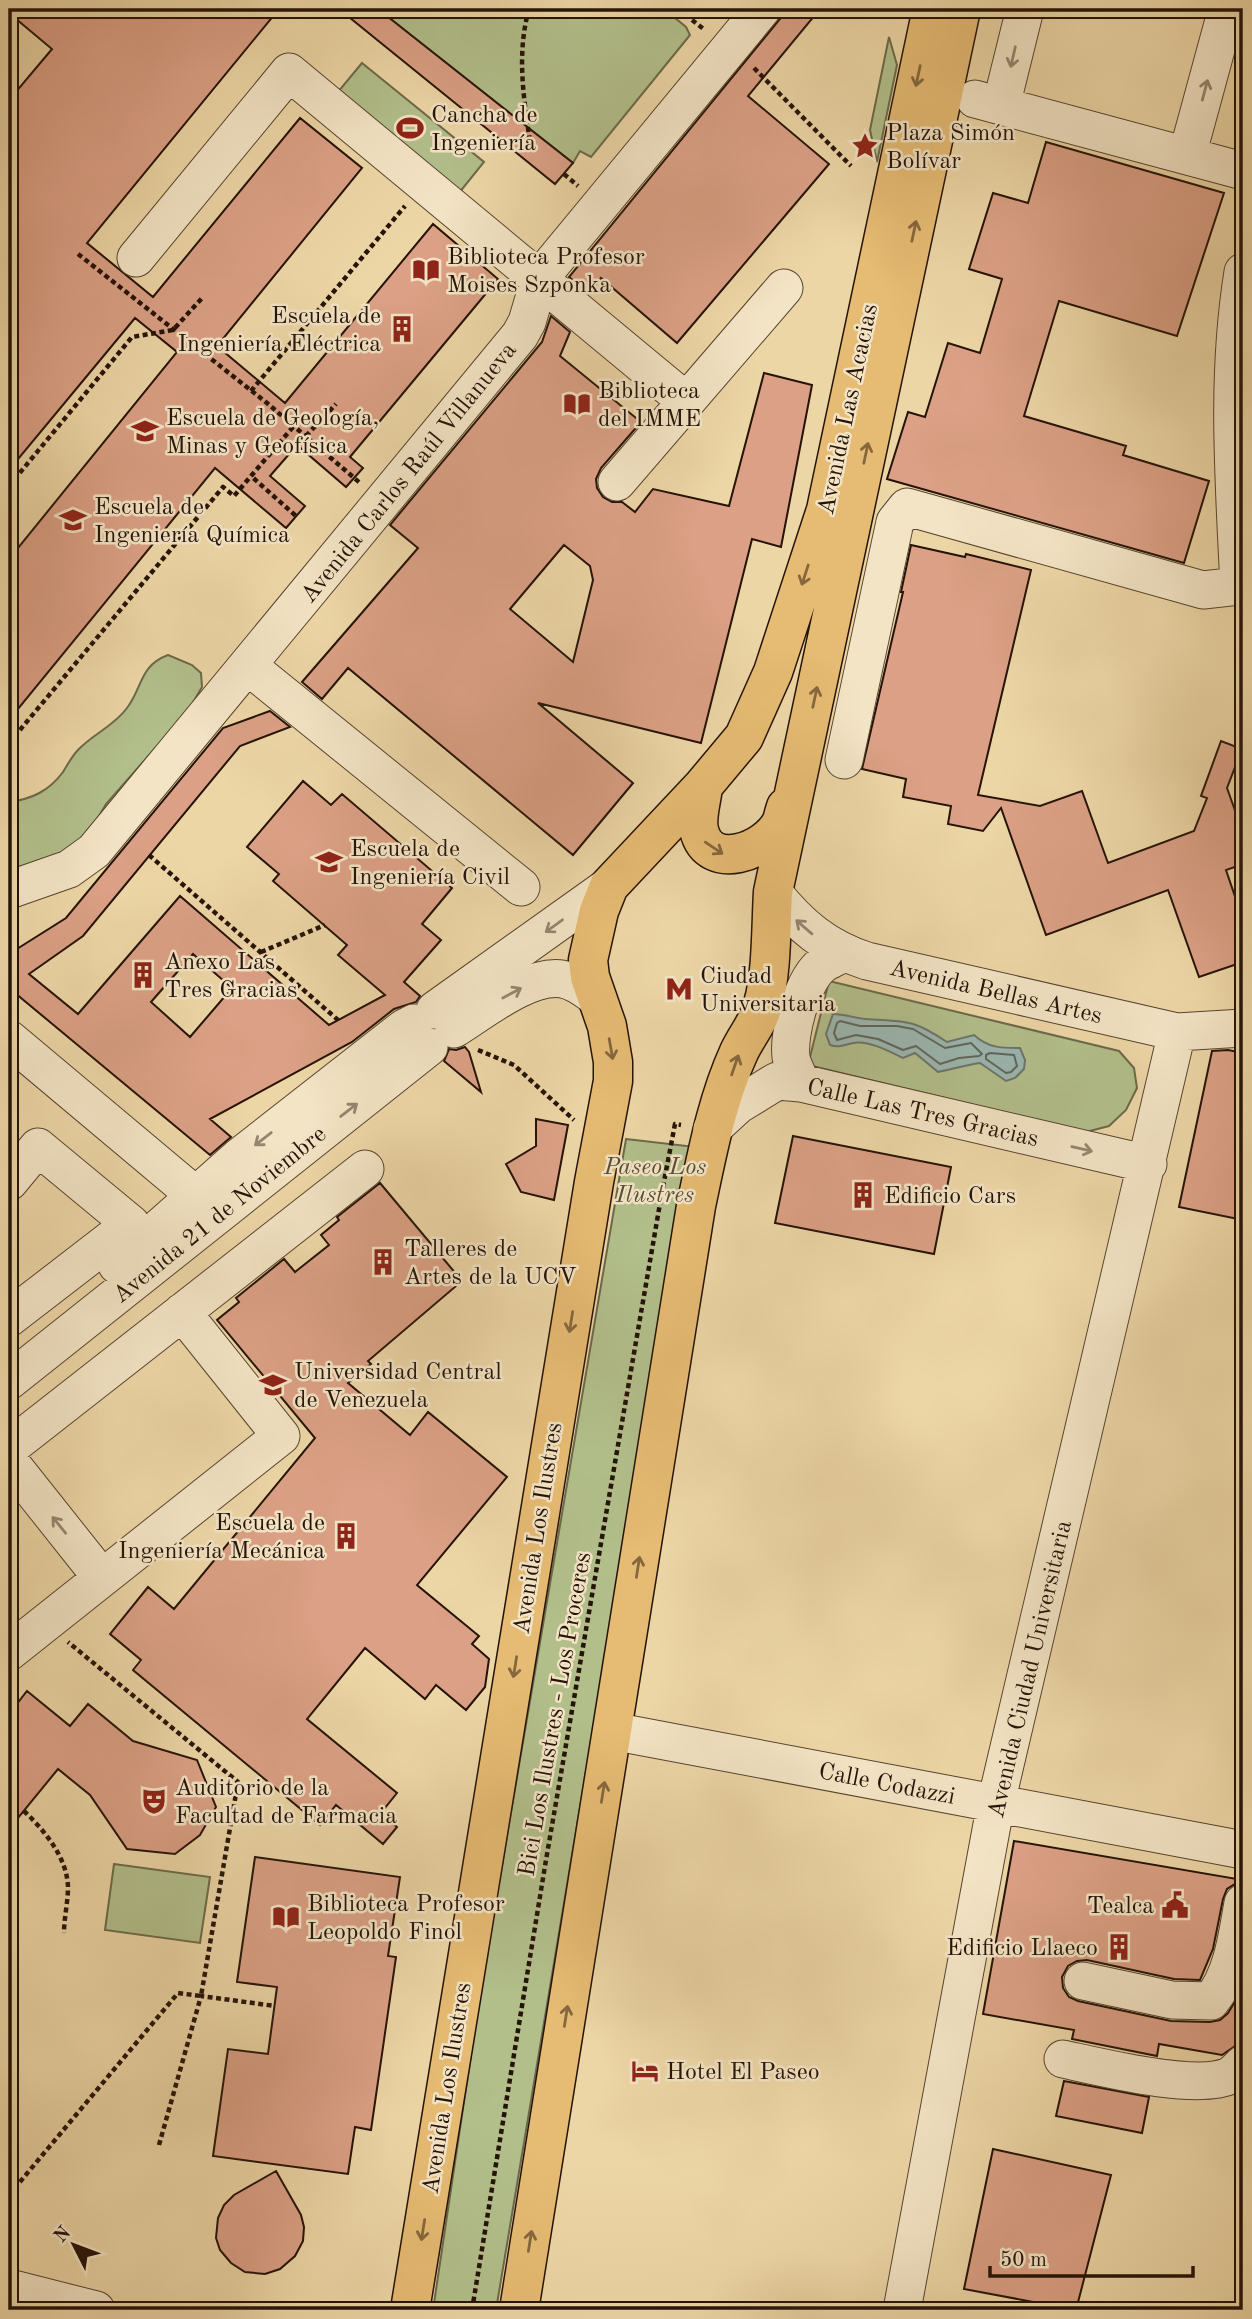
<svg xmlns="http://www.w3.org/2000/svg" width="1252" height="2319" viewBox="0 0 1252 2319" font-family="'Old Standard TT',serif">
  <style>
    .green { fill: #b2bf8b; stroke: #6c694a; stroke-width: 2 }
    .water { fill: #9bb7b0; stroke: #6c756d; stroke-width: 2 }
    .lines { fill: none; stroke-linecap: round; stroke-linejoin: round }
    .shore { stroke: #60655c; stroke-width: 2 }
    .building { fill: #dba085; stroke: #251308; stroke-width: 2; fill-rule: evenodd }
    .minor-casing { stroke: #574430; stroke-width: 39 }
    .major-casing { stroke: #251308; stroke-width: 41 }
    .path { stroke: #251308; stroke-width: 4.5; stroke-dasharray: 5 3.5; stroke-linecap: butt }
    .minor { stroke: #f3e4c5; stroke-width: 37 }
    .major { stroke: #e6bb73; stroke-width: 38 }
    .oneway { stroke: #968670 }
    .oneway2 { stroke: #86673e }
    .labels { text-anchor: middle; stroke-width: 5; stroke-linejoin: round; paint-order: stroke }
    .poi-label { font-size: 24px; fill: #251308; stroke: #f3e4c5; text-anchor: start }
    .street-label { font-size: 24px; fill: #251308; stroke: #f3e4c5 }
    .park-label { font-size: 24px; font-style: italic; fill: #564f36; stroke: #f3e4c5 }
  </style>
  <rect width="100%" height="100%" fill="#edd6a6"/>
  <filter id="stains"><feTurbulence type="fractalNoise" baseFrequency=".00286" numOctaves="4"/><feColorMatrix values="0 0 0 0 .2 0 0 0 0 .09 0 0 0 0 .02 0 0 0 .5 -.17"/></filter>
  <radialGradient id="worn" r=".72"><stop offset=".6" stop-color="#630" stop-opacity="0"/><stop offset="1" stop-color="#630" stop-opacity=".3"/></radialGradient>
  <path class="green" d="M395 9H664L686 27 690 35 591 157 580 151 573 163 388 17Z
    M889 37 897 65 877 162 870 130Z
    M362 63 484 162 459 193 337 93Z
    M168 655 192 665 201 673 202 687 188 711 106 804 92 828 72 849 32 866 9 867V802C32 799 49 791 63 772 68 764 72 756 78 750 93 734 114 726 127 708 143 687 139 666 168 655Z
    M829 981 1119 1051 1134 1068 1137 1088 1126 1110 1109 1126 1086 1132 808 1065Z
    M626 1139 696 1147 632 1496 496 2310H433L481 1988Z
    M114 1864 210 1877 200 1943 105 1930Z"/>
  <path class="water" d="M833 1014C845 1014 854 1018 865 1019 906 1022 911 1018 947 1042L974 1035C988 1048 1001 1048 1020 1048L1025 1060 1024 1069 1015 1078 1006 1081 980 1063C965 1065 953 1069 938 1072L915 1053 903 1058C889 1051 868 1040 853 1043 843 1045 840 1048 830 1045L826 1034Z"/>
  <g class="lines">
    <path class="shore" d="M840 1021 860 1026H897L913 1029 945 1048 971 1043 982 1054 979 1056 959 1058 940 1064 916 1046 903 1050 878 1039 856 1035 837 1040 834 1033 837 1023Z
      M990 1053 1014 1055 1017 1066 1011 1072 1006 1073 986 1059V1055Z"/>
  </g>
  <path class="building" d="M9 9H279L87 243 153 297 300 118 362 168 217 346 285 403 433 224 498 279 350 457 363 468 346 487 297 445 270 476 305 506 286 528 215 468 9 720V559L177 352 135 318 9 470V100L52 49 9 13Z
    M339 9H378L573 163 555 184Z
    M788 9H820L748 96 829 164 677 343 601 278 589 293 569 277Z
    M1046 142 1224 193 1177 336 1059 301 1024 416 1126 446 1123 455 1209 481 1184 563 887 479 908 412 925 417 948 343 980 353 1002 279 969 269 993 193 1028 203Z
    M551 316 570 332 560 356 641 422 601 468 596 479 597 488 603 497 612 502H622L635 512 653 489 729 506 764 373 812 385 781 547 752 539 701 743 538 703 633 783 573 855 348 668 322 699 302 682 418 548 390 525 542 342ZM564 545 590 566 593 580 573 662 510 609Z
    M911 545 965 557 966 554 1031 570 978 795 1040 806 1082 791 1108 863 1194 831 1207 798 1201 796 1221 741 1242 749 1227 788 1237 816 1243 814V864L1226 870 1243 920V962L1199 977 1168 890 1046 935 1001 808 983 831 948 824 951 806 903 797 906 779 862 769 903 592H901Z
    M270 711 290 727 240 746 83 936 29 974 78 1014 180 896 329 1025 385 995 338 955 347 945 273 881 279 874 247 847 303 781 331 805 342 794 452 888 422 924 441 940 404 982 420 996 416 1002 394 1009 352 1042 210 1119 231 1137 210 1155 9 988V954L66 918 223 728ZM193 954 232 988 190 1037 151 1002Z
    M465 1047 469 1052 481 1092 444 1061 449 1049 456 1050Z
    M1228 1050 1243 1053V1220L1179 1207 1212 1051Z
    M536 1119 568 1125 554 1200 521 1192 506 1164 536 1146Z
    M793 1136 951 1167 934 1254 775 1223Z
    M380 1183 462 1281 368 1361 371 1364 348 1383 410 1435 428 1412 507 1477 417 1585 479 1636 472 1644 489 1659 485 1687 466 1710 436 1685 425 1699 365 1648 307 1719 397 1793 381 1813 397 1827 383 1844 336 1805 320 1825 133 1670 141 1660 110 1634 148 1587 174 1609 315 1438 217 1320 239 1302 236 1298 284 1259 295 1272 329 1245 321 1235 339 1220 337 1217Z
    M27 1691 70 1726 88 1704 133 1741 197 1760 216 1807 200 1835 175 1854 127 1849 90 1795 58 1769 9 1829V1714Z
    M1014 1841 1243 1880V1883L1235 1884 1227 1889 1223 1899 1213 1949 1200 1980 1174 1979 1087 1960 1077 1961 1068 1966 1062 1977 1063 1988 1069 1997 1078 2001 1171 2021 1210 2022 1220 2020 1228 2013 1243 1988V2016L1238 2044 1222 2055 1159 2044 1157 2056 1072 2039 1074 2030 983 2014Z
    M255 1857 400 1877 388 1956 396 1957 371 2130 355 2127 348 2174 213 2156 228 2049 268 2054 277 1987 237 1982Z
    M1064 2081 1149 2097 1142 2133 1056 2116Z
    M993 2149 1111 2175 1076 2310 964 2289Z
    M276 2171 301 2215 304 2227 303 2241 295 2256 280 2269 265 2274 245 2272 231 2263 220 2250 216 2238 218 2218 224 2205 234 2195Z"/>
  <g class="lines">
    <defs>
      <path id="minor" d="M975 99 1243 171
        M1001 106 1025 9
        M1187 156 1227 9
        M136 258 289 72 686 401
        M1243 272C1226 377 1234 481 1239 586L1243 584
        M617 482 784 288
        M248 666 521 887
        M844 760 895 522 907 507 1203 590 1239 586
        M9 890 69 869 94 851 520 335 527 322 540 278 762 9
        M773 892C799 925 826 948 867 961L1177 1032 1243 1028
        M435 1010 609 886
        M454 1029C482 1012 528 974 562 979 575 981 586 990 596 997
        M9 1039 195 1195
        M801 1083C798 1075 792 1065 791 1057 788 1033 803 978 823 964 829 960 837 957 843 953
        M712 1129 738 1105 777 1081 801 1083 1148 1164
        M9 1182 38 1147 131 1224 9 1318
        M117 1265 239 1157 404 1028 414 1023
        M9 1381 429 1047
        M9 1448 365 1169
        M9 1461 102 1578
        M9 1652 281 1436 182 1312
        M612 1731 1243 1850
        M1083 1981 1172 2000 1211 2001C1233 1974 1237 1936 1243 1903
        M1063 2059C1100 2067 1199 2092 1231 2075 1235 2072 1240 2067 1243 2064
        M9 2288 96 2310
        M902 2310 996 1803 1177 1032"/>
      <path id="major" d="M703 786C702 800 696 816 699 830 709 873 767 851 781 823 783 819 784 812 786 807
        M410 2310 594 1182 613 1081V1062L607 1026 590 977 588 960 599 911 609 886 703 786 744 737 773 672 826 510 932 9
        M519 2310 696 1206C707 1154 717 1100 739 1052 747 1035 759 1022 763 1004 772 974 771 924 773 892L961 9"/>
    </defs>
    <use href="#minor" class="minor-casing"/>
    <use href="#major" class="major-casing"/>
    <path class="path" d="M529 9C516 55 524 101 531 148
      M692 20 705 30
      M754 68 851 166
      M564 174 578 186
      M78 254 267 403 360 483
      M251 391 405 206
      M293 427 251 476 296 516
      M306 436 336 404
      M9 486 132 337 173 330 203 297
      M9 743 223 487 234 496 251 476
      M149 855 338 1020
      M261 952 325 925
      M478 1050 514 1065 574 1120
      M24 1811C44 1830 67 1857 68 1887 68 1902 64 1918 64 1933
      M159 2145 201 1996 275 2006
      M9 2195 178 1993 201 1996 238 1782 68 1642
      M472 2310 546 1860 662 1192 675 1124 681 1125"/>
    <use href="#minor" class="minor"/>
    <use href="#major" class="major"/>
  </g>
  <defs><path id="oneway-shaft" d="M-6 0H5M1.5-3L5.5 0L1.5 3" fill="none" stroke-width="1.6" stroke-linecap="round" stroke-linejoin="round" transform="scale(1.75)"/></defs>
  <g class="oneway">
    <use href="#oneway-shaft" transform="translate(1013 57) rotate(103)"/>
    <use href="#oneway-shaft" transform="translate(1205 90) rotate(-75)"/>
    <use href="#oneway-shaft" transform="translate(554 926) rotate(144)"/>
    <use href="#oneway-shaft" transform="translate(804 927) rotate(-139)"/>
    <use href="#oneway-shaft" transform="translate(512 993) rotate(-28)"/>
    <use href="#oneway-shaft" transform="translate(349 1110) rotate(-38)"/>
    <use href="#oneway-shaft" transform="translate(263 1139) rotate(142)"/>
    <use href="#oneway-shaft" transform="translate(1082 1149) rotate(13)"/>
    <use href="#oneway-shaft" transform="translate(59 1525) rotate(-129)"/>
  </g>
  <g class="oneway2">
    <use href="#oneway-shaft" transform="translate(918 76) rotate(102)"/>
    <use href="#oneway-shaft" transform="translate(914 231) rotate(-78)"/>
    <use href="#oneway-shaft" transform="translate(866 453) rotate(-78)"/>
    <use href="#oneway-shaft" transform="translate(805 575) rotate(108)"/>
    <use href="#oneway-shaft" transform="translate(815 697) rotate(-78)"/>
    <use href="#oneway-shaft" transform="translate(714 848) rotate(34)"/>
    <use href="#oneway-shaft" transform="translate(611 1049) rotate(80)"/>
    <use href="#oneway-shaft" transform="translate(735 1065) rotate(-71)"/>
    <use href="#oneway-shaft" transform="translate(571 1322) rotate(99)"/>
    <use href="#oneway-shaft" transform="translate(638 1567) rotate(-81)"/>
    <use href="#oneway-shaft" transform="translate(515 1667) rotate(99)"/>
    <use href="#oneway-shaft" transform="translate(603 1792) rotate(-81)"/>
    <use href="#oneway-shaft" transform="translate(566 2016) rotate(-81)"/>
    <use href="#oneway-shaft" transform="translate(423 2230) rotate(99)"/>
    <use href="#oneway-shaft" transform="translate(530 2241) rotate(-81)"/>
  </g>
  <defs>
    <symbol id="stadium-bare" viewBox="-9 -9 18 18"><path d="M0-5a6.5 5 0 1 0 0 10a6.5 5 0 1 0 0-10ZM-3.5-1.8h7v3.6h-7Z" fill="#8f2418" stroke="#f3e4c5" stroke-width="2.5" paint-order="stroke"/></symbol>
    <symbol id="sight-bare" viewBox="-9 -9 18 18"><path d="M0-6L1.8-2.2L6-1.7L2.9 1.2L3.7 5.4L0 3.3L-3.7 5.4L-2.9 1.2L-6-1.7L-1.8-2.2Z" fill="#8f2418" stroke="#f3e4c5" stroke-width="2.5" paint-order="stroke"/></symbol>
    <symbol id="library-bare" viewBox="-9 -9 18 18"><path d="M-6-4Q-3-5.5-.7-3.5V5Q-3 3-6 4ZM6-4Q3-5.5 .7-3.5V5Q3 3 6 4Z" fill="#8f2418" stroke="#f3e4c5" stroke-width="2.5" paint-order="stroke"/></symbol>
    <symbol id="building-bare" viewBox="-9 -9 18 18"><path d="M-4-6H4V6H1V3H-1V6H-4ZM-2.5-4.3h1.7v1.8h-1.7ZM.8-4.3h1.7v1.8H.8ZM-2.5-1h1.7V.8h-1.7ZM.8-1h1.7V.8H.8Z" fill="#8f2418" stroke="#f3e4c5" stroke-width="2.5" paint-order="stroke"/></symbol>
    <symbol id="university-bare" viewBox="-9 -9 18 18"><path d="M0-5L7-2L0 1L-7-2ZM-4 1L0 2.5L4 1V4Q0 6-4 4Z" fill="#8f2418" stroke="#f3e4c5" stroke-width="2.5" paint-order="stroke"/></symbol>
    <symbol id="metro-bare" viewBox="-9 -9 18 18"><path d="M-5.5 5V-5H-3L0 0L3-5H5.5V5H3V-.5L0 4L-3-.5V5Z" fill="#8f2418" stroke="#f3e4c5" stroke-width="2.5" paint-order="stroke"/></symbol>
    <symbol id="theatre-bare" viewBox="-9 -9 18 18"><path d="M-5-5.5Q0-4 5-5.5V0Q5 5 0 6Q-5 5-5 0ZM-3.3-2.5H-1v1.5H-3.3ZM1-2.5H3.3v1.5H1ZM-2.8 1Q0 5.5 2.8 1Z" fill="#8f2418" stroke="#f3e4c5" stroke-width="2.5" paint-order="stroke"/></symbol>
    <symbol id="civic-bare" viewBox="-9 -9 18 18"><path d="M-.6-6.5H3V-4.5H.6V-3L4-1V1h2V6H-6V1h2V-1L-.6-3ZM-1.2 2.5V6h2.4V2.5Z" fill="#8f2418" stroke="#f3e4c5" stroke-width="2.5" paint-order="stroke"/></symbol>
    <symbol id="hotel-bare" viewBox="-9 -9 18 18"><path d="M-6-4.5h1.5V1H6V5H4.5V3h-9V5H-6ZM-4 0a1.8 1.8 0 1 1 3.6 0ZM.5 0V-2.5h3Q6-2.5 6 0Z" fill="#8f2418" stroke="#f3e4c5" stroke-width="2.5" paint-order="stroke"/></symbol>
  </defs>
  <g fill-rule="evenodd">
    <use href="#stadium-bare" x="391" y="109" width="38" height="38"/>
    <use href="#sight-bare" x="846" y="127" width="38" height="38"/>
    <use href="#library-bare" x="407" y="251" width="38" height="38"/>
    <use href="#building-bare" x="383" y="310" width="38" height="38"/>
    <use href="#library-bare" x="558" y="385" width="38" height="38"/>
    <use href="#university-bare" x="126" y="412" width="38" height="38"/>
    <use href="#university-bare" x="54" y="501" width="38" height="38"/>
    <use href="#university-bare" x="310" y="843" width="38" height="38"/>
    <use href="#building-bare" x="124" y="956" width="38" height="38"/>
    <use href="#metro-bare" x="660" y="970" width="38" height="38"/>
    <use href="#building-bare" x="844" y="1176" width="38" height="38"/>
    <use href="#building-bare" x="364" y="1243" width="38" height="38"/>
    <use href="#university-bare" x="254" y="1366" width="38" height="38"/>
    <use href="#building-bare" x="327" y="1517" width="38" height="38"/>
    <use href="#theatre-bare" x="135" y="1782" width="38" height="38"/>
    <use href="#civic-bare" x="1156" y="1886" width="38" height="38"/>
    <use href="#library-bare" x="267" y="1898" width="38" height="38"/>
    <use href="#building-bare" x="1100" y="1928" width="38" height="38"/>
    <use href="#hotel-bare" x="626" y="2052" width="38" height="38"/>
  </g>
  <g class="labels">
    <g class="poi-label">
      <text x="431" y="122">Cancha de<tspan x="431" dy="28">Ingeniería</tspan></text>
      <text x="886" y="140">Plaza Simón<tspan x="886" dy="28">Bolívar</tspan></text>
      <text x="447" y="264">Biblioteca Profesor<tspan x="447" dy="28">Moises Szponka</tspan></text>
      <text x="381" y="323" text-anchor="end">Escuela de<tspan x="381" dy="28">Ingeniería Eléctrica</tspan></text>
      <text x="598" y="398">Biblioteca<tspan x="598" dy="28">del IMME</tspan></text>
      <text x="166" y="425">Escuela de Geología,<tspan x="166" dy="28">Minas y Geofísica</tspan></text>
      <text x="94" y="514">Escuela de<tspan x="94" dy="28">Ingeniería Química</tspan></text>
      <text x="350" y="856">Escuela de<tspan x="350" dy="28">Ingeniería Civil</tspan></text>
      <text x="164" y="969">Anexo Las<tspan x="164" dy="28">Tres Gracias</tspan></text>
      <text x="700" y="983">Ciudad<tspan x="700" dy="28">Universitaria</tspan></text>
      <text x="884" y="1203">Edificio Cars</text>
      <text x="404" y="1256">Talleres de<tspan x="404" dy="28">Artes de la UCV</tspan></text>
      <text x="294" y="1379">Universidad Central<tspan x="294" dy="28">de Venezuela</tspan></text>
      <text x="325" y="1530" text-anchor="end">Escuela de<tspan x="325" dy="28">Ingeniería Mecánica</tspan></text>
      <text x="175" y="1795">Auditorio de la<tspan x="175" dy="28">Facultad de Farmacia</tspan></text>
      <text x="307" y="1911">Biblioteca Profesor<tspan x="307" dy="28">Leopoldo Finol</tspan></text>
      <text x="1154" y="1913" text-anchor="end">Tealca</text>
      <text x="1098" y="1955" text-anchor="end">Edificio Llaeco</text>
      <text x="666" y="2079">Hotel El Paseo</text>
    </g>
    <g class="street-label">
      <text transform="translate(847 409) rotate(-78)" y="8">Avenida Las Acacias</text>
      <text transform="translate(408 472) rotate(-51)" y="8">Avenida Carlos Raúl Villanueva</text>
      <text transform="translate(996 991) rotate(13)" y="8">Avenida Bellas Artes</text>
      <text transform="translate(923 1112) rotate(13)" y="8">Calle Las Tres Gracias</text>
      <text transform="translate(219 1214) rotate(-39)" y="8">Avenida 21 de Noviembre</text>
      <text transform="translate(537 1528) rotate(-81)" y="8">Avenida Los Ilustres</text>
      <text transform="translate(1029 1669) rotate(-77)" y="8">Avenida Ciudad Universitaria</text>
      <text transform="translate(554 1714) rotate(-80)" y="8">Bici Los Ilustres - Los Proceres</text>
      <text transform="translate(887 1783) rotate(11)" y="8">Calle Codazzi</text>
      <text transform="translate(446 2088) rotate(-81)" y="8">Avenida Los Ilustres</text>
    </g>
    <g class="park-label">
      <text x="655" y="1174">Paseo Los<tspan x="655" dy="28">Ilustres</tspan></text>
    </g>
  </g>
  <rect width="1252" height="2319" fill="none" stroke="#edd6a6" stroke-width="35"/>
  <rect x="10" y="10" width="1231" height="2298" fill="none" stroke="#251308" stroke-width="3.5"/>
  <rect x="18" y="18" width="1217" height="2284" fill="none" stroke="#251308" stroke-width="2"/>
  <g transform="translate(74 2245) rotate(312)" stroke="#f3e4c5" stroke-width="5" paint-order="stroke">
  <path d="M0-5L12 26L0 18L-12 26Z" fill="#251308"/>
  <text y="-10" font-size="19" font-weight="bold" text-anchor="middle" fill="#251308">N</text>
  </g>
  <path d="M990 2266v10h203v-10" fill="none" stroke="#251308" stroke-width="3.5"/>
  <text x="1000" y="2266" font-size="21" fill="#251308" stroke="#f3e4c5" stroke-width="5" paint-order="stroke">50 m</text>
  <rect width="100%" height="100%" filter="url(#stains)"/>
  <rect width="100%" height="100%" fill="url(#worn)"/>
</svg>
